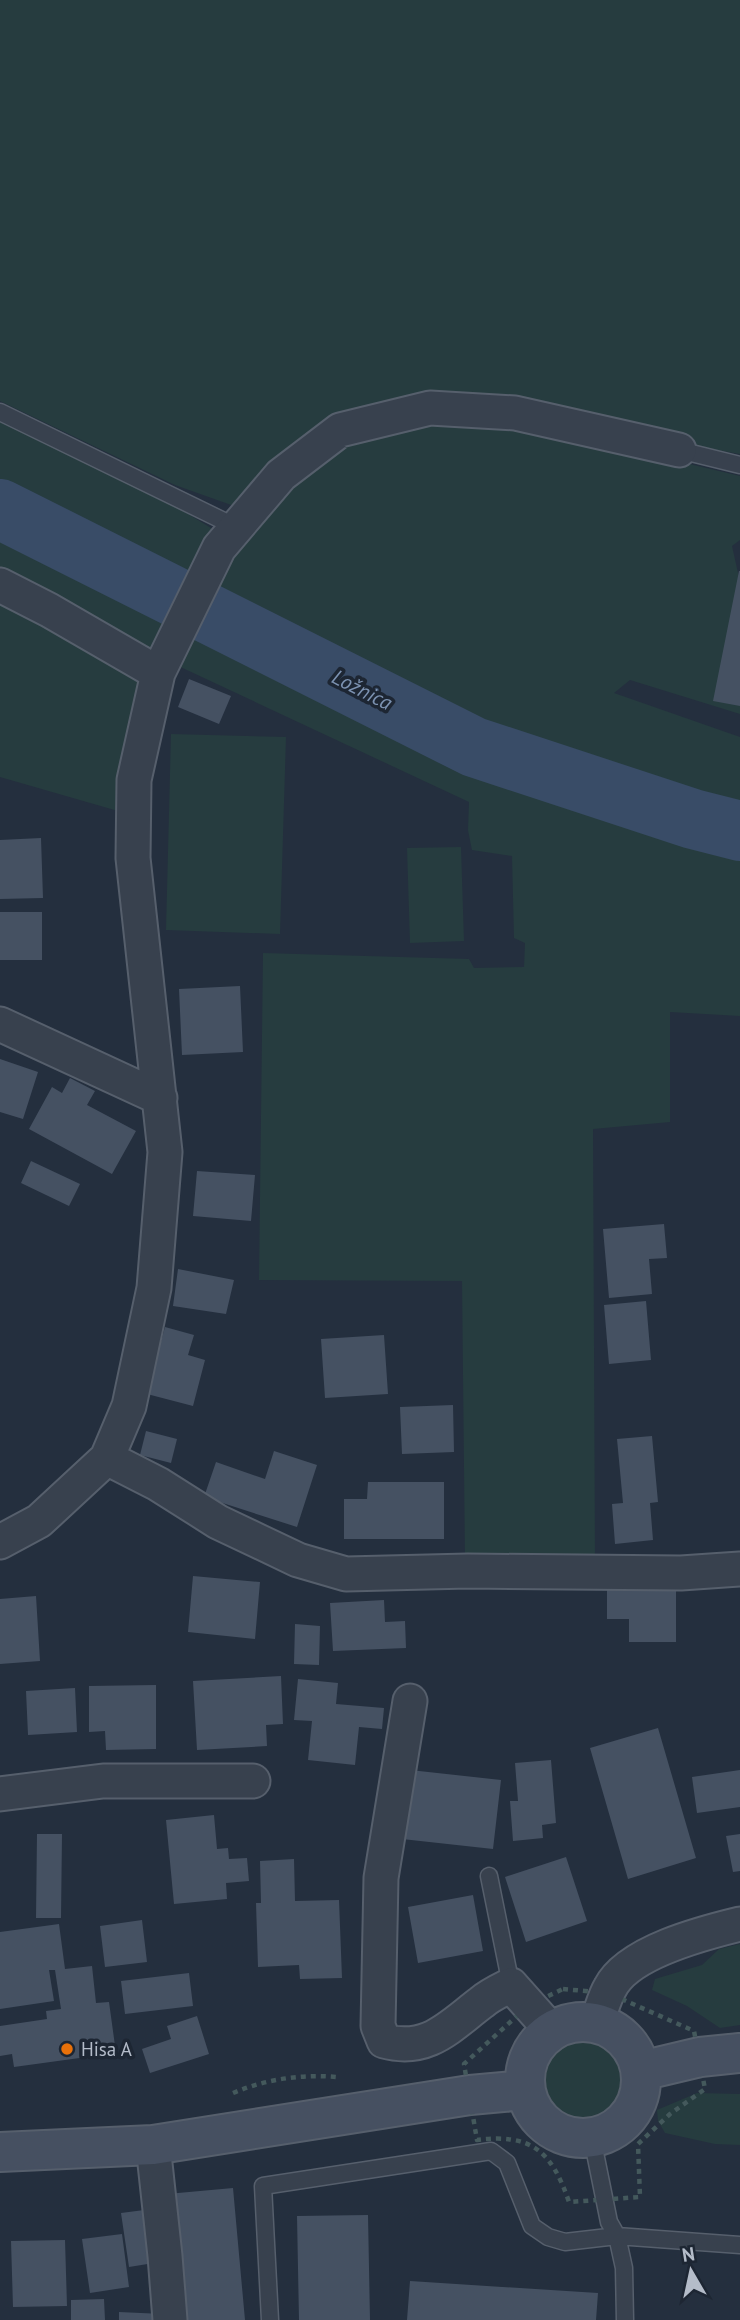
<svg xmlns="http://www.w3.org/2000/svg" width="740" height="2320" viewBox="0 0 740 2320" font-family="'PT Sans',sans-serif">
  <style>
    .green { fill: #263c3f }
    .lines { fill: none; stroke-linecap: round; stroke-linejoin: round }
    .river { stroke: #394c67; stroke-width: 60 }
    .building { fill: #455162 }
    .service-casing { stroke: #565f6c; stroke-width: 19 }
    .minor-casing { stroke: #565f6c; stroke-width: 37 }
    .secondary-casing { stroke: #565f6c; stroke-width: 42 }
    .path { stroke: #44595c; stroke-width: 4.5; stroke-dasharray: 5 5; stroke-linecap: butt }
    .service { stroke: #38414e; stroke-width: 16 }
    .minor { stroke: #38414e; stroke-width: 33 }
    .secondary { stroke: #465061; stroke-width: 38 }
    .food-dot { fill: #e8710a; stroke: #1d2633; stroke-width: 2.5 }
    .labels { text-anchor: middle; stroke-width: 7; stroke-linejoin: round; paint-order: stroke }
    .poi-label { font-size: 19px; fill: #b4bcc9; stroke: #1d2633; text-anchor: start }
    .water-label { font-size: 21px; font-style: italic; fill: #7c92b1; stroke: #1d2633 }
  </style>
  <rect width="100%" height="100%" fill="#242f3e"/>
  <path class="green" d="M0 0H740V454L425 400 234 506 175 485 0 401Z
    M0 420 175 506 211 528V551L192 586 0 493Z
    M435 422 518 430 639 452 740 476V540L732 546 740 582V714L630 680 614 693 740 737V819L542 753 208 601 224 569 286 485 347 443Z
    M0 529 179 618 155 652 0 576Z
    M0 597 133 673 139 686 118 811 0 777Z
    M197 625 486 765 740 848V1016L670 1012V1122L593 1129 595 1563 465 1561 462 1281 259 1280 263 953 469 959 474 968 524 967 525 943 514 938 512 856 472 850 468 830 469 802 174 664Z
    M171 734 286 737 280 934 166 930Z
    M461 847 464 941 410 943 407 848Z
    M740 1944V2025L720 2028 687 2006 652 1990 655 1979 702 1965 719 1949Z
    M540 2082a43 43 0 1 1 86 0a43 43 0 1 1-86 0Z
    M697 2093 740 2094V2145L715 2144 665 2133 658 2121 657 2110Z"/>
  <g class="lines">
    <path class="river" d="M0 509 474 747 693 819 740 831"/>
  </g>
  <path class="building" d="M739 571H740V706L713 701Z
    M189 679 231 696 219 724 178 707Z
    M41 838 43 898 0 899V840Z
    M0 912H42V960H0Z
    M240 986 243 1052 182 1055 179 989Z
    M0 1059 38 1072 23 1119 0 1112Z
    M70 1078 95 1091 87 1105 136 1131 112 1174 29 1129 52 1087 62 1093Z
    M31 1161 80 1184 69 1206 21 1183Z
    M197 1171 255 1175 251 1221 193 1216Z
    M664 1224 667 1258 649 1259 652 1294 609 1298 603 1229Z
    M178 1269 234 1280 226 1314 173 1306Z
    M646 1301 651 1360 609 1364 604 1305Z
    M165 1327 194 1335 188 1355 205 1360 193 1406 147 1394Z
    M384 1335 388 1394 325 1398 321 1339Z
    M453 1405 454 1452 402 1454 400 1407Z
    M146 1431 177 1439 171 1463 140 1455Z
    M652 1436 658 1502 650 1503 653 1540 615 1544 612 1504 623 1503 617 1439Z
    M274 1451 317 1465 297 1527 204 1497 216 1462 265 1479Z
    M368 1482H444V1539H344V1499H367Z
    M193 1576 260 1582 255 1639 188 1632Z
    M607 1586H676V1642H629V1619H607Z
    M36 1596 40 1661 0 1664V1599Z
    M384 1600 385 1622 405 1621 406 1648 333 1651 330 1603Z
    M295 1624 320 1626 319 1665 294 1664Z
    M281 1676 283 1724 266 1725 267 1746 197 1750 193 1681Z
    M298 1679 338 1683 336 1704 384 1708 382 1729 359 1727 355 1765 308 1760 312 1721 294 1720Z
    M156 1685V1749L106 1750 105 1731 89 1732V1686Z
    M75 1688 77 1732 28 1735 26 1691Z
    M658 1728 696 1858 628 1879 590 1748Z
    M551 1760 556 1823 542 1825 543 1838 513 1841 510 1801H518L515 1763Z
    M410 1770 501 1780 493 1849 402 1839Z
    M740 1770V1807L697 1813 692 1777Z
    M214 1815 217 1849 228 1848 229 1859 247 1858 249 1881 226 1883 227 1899 174 1904 166 1820Z
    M37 1834H62L61 1918H36Z
    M740 1834V1871L733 1872 726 1836Z
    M566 1857 587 1921 526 1942 505 1877Z
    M294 1859 295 1901 339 1900 342 1978 300 1979 299 1965 258 1967 256 1903H261L260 1861Z
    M473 1895 483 1951 418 1963 408 1907Z
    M142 1920 147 1962 105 1967 100 1926Z
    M59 1924 65 1969 92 1966 96 2003 109 2002 116 2053 14 2067 12 2054 0 2056V2026L47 2019 46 2011 61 2009 55 1970H49L54 2001 0 2009V1932Z
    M189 1973 193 2006 125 2014 121 1981Z
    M197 2016 209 2054 150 2073 142 2049 171 2039 167 2026Z
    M233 2188 245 2320H179L167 2194Z
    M152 2209 160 2262 129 2267 121 2213Z
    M368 2215 370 2320H299L297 2216Z
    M122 2234 129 2287 90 2293 82 2239Z
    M65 2240 67 2306 13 2307 11 2241Z
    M410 2281 598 2293 596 2320H407Z
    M104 2299 105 2320H71V2300Z
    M119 2312 163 2314 162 2320H119Z"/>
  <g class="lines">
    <defs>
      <path id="service" d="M0 412 236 527
        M679 450 740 465
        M489 1876 511 1985
        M592 2138 609 2222 617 2236 624 2268 625 2320
        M270 2320 263 2186 491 2151 507 2163 532 2226 548 2237 565 2242 617 2236 740 2245"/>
      <path id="minor" d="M0 585 49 610 158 673
        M0 1024 160 1098
        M107 1458 158 1484 218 1522 298 1560 346 1574 468 1571 681 1573 740 1569
        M0 1542 39 1521 107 1458 129 1406 154 1288 165 1152 133 858 134 780 158 673 219 548 281 475 340 430 430 408 515 413 679 450
        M410 1701 381 1878 378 2026 384 2041C428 2053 450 2026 482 2002 490 1995 501 1990 511 1985L552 2031
        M0 1794 103 1781H253
        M596 2023C601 2012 604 1998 610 1988 628 1952 703 1933 740 1924
        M153 2145 165 2256 170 2320"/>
      <path id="secondary" d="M525 2080a58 58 0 1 1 116 0a58 58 0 1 1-116 0Z
        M641 2071 700 2057 740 2053
        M0 2152 153 2145 470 2095 525 2090"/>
    </defs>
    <use href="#service" class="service-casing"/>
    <use href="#minor" class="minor-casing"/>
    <use href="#secondary" class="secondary-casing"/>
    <path class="path" d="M563 1989 608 1993 694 2031 705 2089 670 2114 638 2144 640 2197 569 2202C552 2152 532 2133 477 2140L464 2064 529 2005Z
      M233 2093C266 2079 302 2074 337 2077"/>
    <use href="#service" class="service"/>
    <use href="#minor" class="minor"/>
    <use href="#secondary" class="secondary"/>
  </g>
  <circle class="food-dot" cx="67" cy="2049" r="7"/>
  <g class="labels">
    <g class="poi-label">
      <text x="81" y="2056">Hisa A</text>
    </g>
    <g class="water-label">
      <text transform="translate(362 690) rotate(27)" y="7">Ložnica</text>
    </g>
  </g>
  <g transform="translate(691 2271) rotate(351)" stroke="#1d2633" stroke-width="5" paint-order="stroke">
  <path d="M0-5L12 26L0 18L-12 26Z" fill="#b4bcc9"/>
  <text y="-10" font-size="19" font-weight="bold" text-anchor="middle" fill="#b4bcc9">N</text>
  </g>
</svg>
